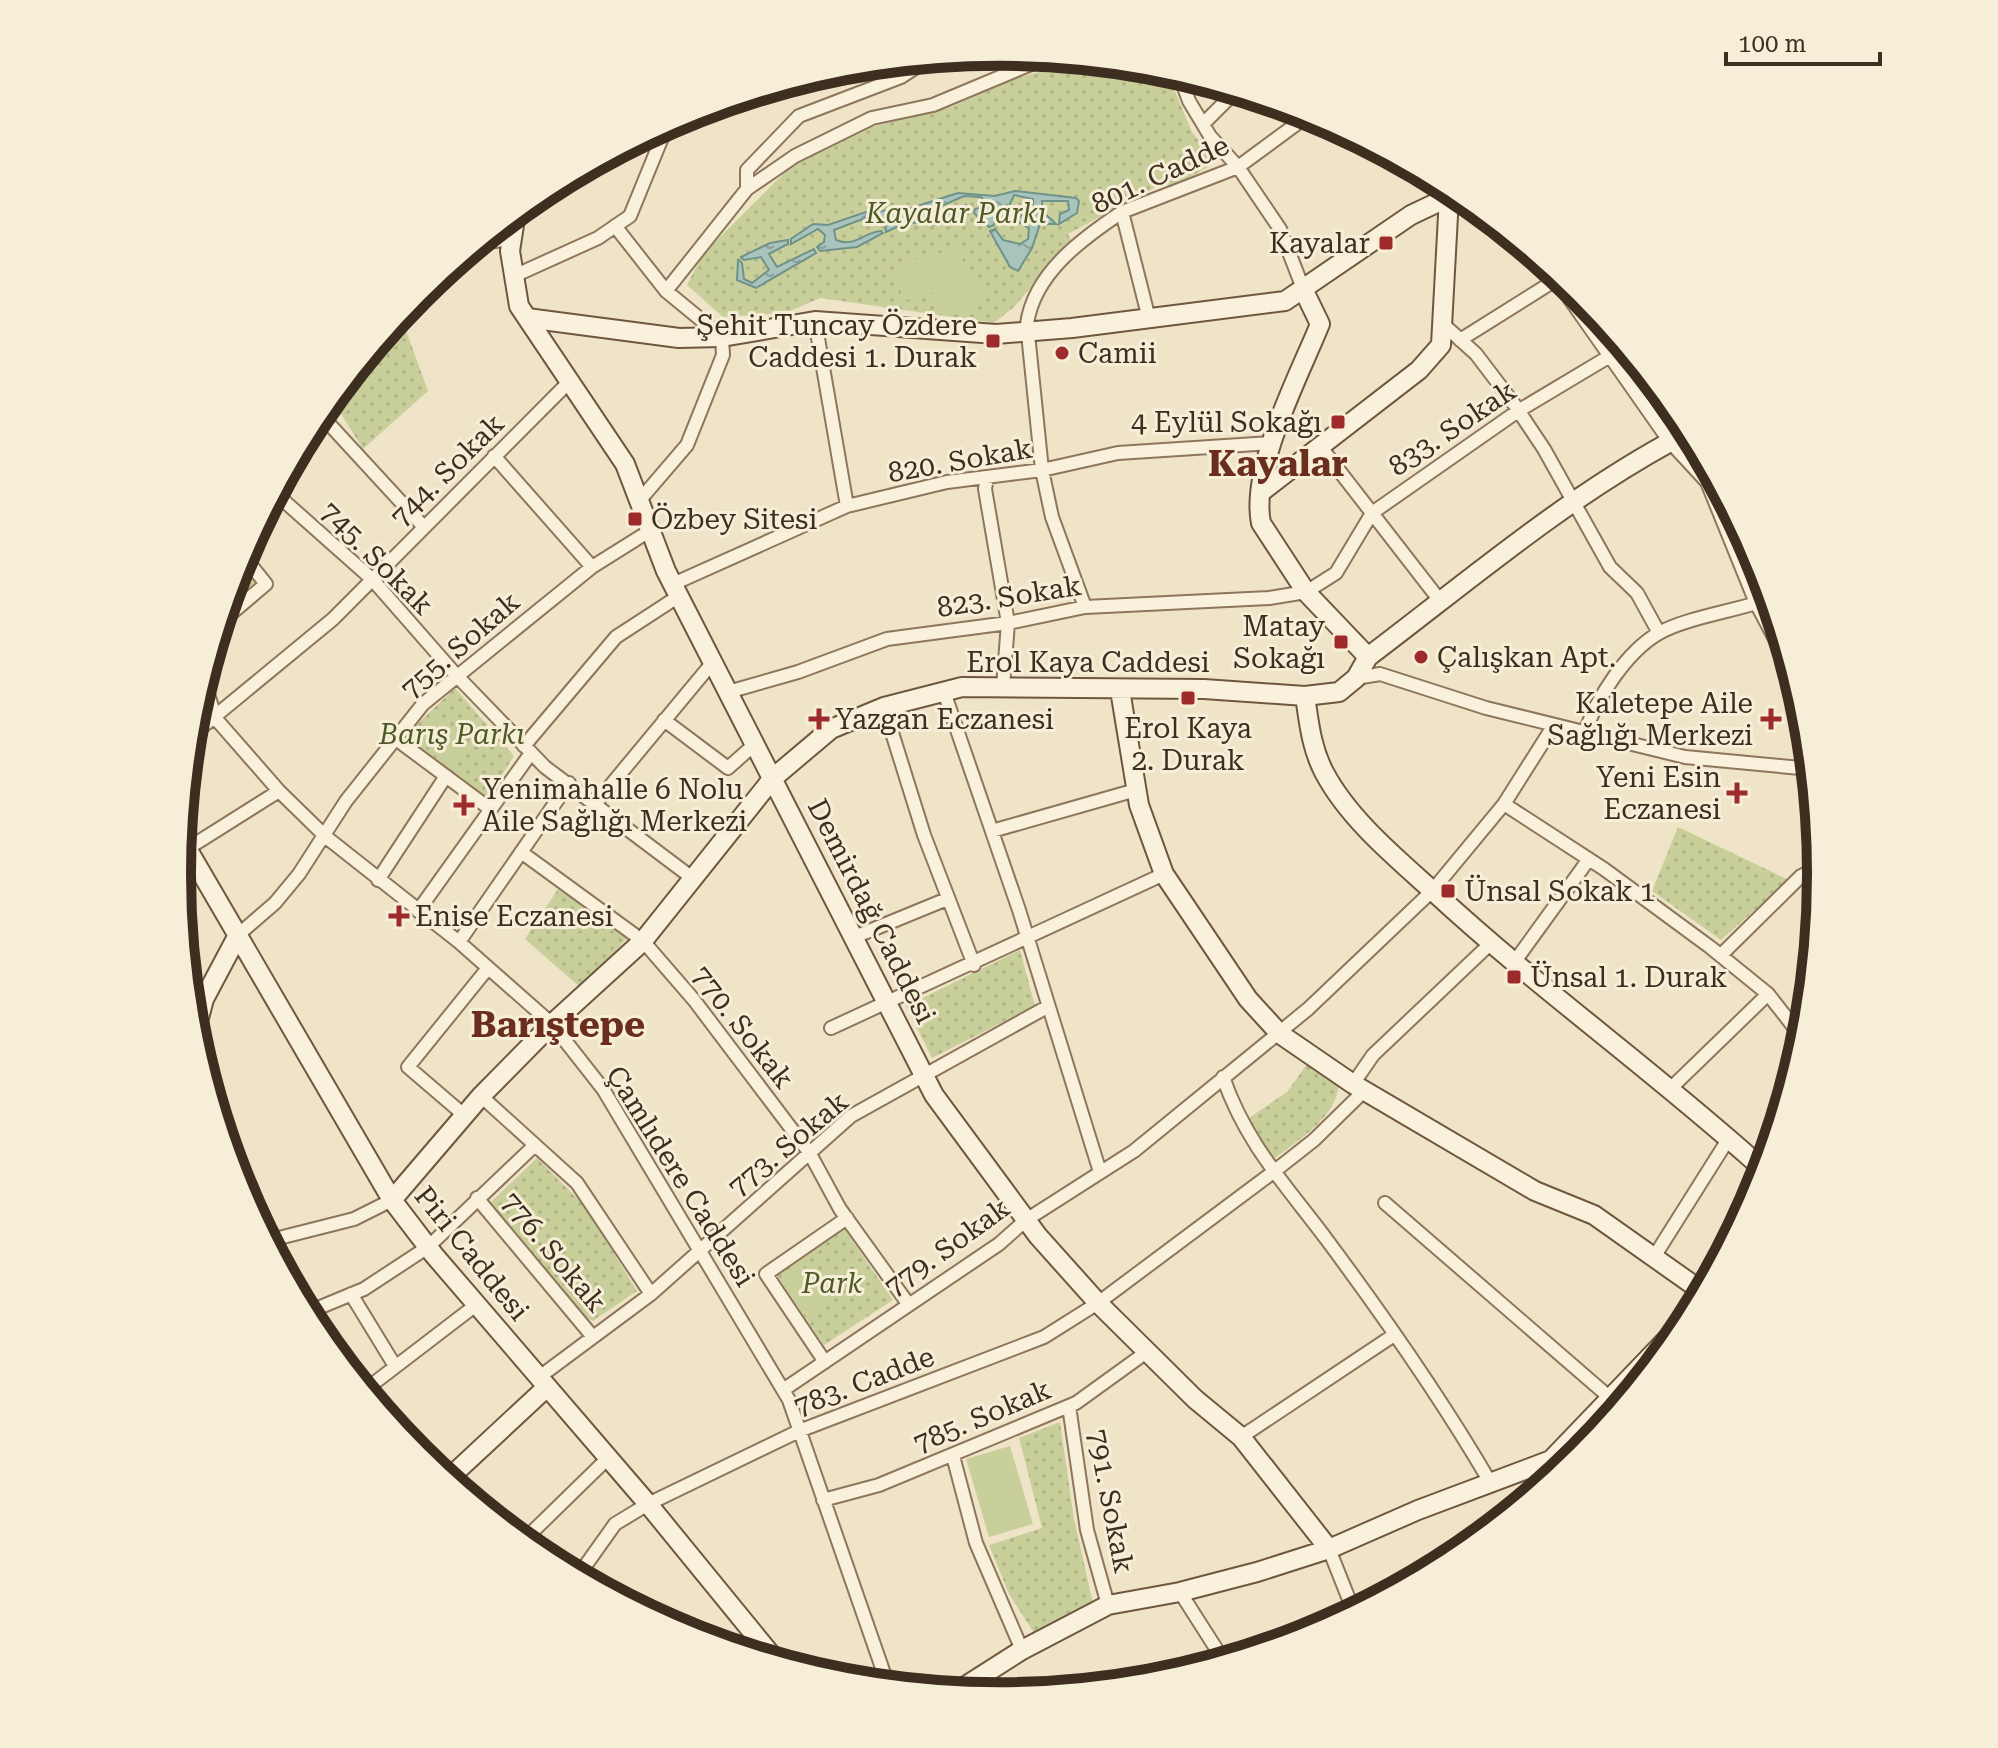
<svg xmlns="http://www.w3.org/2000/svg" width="1998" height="1748" viewBox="0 0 1998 1748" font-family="'Roboto Serif',serif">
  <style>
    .park { fill: url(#park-dots) }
    .pitch { fill: #c9cf9b }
    .water { fill: url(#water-ripples); stroke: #6f938a; stroke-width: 2; fill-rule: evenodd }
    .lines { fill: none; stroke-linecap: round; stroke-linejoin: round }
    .street-casing { stroke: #8d765c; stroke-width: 16 }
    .secondary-casing { stroke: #6f573f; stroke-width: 22 }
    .street { stroke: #faf1dc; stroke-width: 12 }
    .secondary { stroke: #faf1dc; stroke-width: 18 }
    .poi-dot { fill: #9e2a2b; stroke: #f7eed8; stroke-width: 3 }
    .labels { text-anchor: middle; stroke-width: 6; stroke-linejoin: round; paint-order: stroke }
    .street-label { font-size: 28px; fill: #3d2e20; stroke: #f7eed8 }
    .park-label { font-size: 28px; font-style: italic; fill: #4d5a26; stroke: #f7eed8 }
    .poi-label { font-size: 28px; fill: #3d2e20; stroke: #f7eed8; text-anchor: start }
    .district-label { font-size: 36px; font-weight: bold; fill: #6b2e1e; stroke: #f7eed8 }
    .rim { fill: none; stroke: #3d2e20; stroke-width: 10 }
  </style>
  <defs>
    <pattern id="park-dots" width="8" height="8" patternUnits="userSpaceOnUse" patternTransform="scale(2)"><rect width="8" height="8" fill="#c9cf9b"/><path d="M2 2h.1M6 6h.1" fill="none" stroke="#aeb285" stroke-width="1.8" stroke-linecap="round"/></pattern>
    <pattern id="water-ripples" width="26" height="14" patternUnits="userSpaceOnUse" patternTransform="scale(2)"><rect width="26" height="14" fill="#a9c4bc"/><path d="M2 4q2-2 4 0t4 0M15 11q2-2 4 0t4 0" fill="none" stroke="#8ba098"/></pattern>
  </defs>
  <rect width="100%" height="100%" fill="#f0e4c8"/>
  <path class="park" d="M1083 60 1166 70 1192 132 1208 153 1211 165 1170 189 1165 182 1068 234 1071 240 1014 307 994 323 820 298 786 313 723 317 687 285 703 254 789 168 872 127 951 107 1017 78Z
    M404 310V325L428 391 363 449 331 398Z
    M240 559 266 580 221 621Z
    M455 688 514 756 490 794 483 796 409 741V732Z
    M1678 827 1789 880 1721 940 1652 891Z
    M558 889 627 938 582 989 525 939Z
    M1020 950 1035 1006 932 1058 906 1006Z
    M1310 1060 1338 1078C1344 1112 1298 1141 1274 1159L1249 1118 1287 1092Z
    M537 1158 585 1206 637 1291 593 1321 583 1316 491 1202Z
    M839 1221 893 1300 824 1345 771 1267Z
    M1060 1422 1074 1519 1093 1603 1034 1633 1009 1594 989 1545 1042 1528 1019 1438Z"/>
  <path class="pitch" d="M959 248 969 283 980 281 986 304 942 316 936 292 903 301 894 265Z
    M435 721 462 748 445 765 418 737Z
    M802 1265 827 1301 807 1315 782 1278Z
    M1010 1446 1033 1524 989 1537 966 1459Z"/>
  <path class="water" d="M1015 191 1076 198 1079 201 1077 213 1059 224 1060 214 1069 210 1068 201H1042L1043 212 1056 224H1040L1032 248 1018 271 1010 267 990 231 995 229 1003 240 1020 244 1028 239 1029 228 1013 219 995 217 994 225 989 227 974 213 975 209 984 207 986 203 981 197 964 196 939 207 937 211 944 216 966 205 970 213 936 225 908 222 886 232 885 218 872 216 869 211 905 210 958 193 995 196ZM1014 195 1033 199V213L1027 216 1013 213 1009 206Z
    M866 212 868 217 834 230 836 240C855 248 864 232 881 231L883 233 857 247 820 251 817 247 824 242 825 235 818 229 791 244V239L813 224 828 225Z
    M788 240V244L769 254 777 267 814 249 816 253 756 288 737 280 738 260 742 263 744 279 752 283 769 270 761 257 744 260 741 257 770 243Z"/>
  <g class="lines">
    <defs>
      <path id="street" d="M1179 74 1189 101 1210 136 1238 167 1280 229 1304 291
        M1203 124 1236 91
        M747 189V170L799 116 901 77 929 59
        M1122 212 1149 319
        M615 226 666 291 722 337 723 355 687 445 639 501
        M478 243 512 239
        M1546 265 1670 442 1707 482 1756 603 1793 673
        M514 276 598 238 630 216 668 123
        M666 291 747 189 795 156 872 118 933 105 1048 57
        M815 321 847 506
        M1444 325 1476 354 1514 404 1544 449 1610 567 1637 593 1659 633
        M1460 340 1554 281
        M319 413 424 527
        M1320 446 1441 602
        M494 456 592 567
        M987 477 985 489 1008 623 1003 687
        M275 493 372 579 456 675 545 767 695 880
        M673 584 847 506 947 482 1042 470 1118 453 1271 443
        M1085 607 1052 517 1042 470 1027 324C1034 273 1083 238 1122 212L1238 167 1310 114
        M220 623 266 584 242 554
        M1356 678 1380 674 1486 708 1685 757 1811 769
        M203 679 216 719 279 791 326 837 459 942 552 1024 603 1089 789 1400 888 1685
        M728 692 798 672 887 639 1008 623 1085 607 1269 598 1306 592 1336 573 1372 513 1518 411 1610 356
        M944 692 1019 910 1100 1172
        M884 707 924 835 974 965
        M664 720 728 768 755 744
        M1585 732C1597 698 1626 652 1659 633 1684 619 1728 612 1756 603
        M191 736 333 619 569 382
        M396 739 490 809
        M524 746 616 637 679 596
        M596 803 713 662
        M1504 804 1604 869 1710 947 1768 994 1804 1040
        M992 831 1136 790
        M187 849 279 791
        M521 852 643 941 694 1000 809 1152 840 1209 909 1305
        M378 880 446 776
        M418 911 531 753
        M238 935 275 903 299 874 346 801 423 704 592 567 651 530
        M852 938 947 899
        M459 942 569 783
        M1721 955 1801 876 1820 866
        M1513 964 1589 859
        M189 993 204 999
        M831 1028 1164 874
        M1223 1077C1246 1144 1286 1185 1327 1240 1385 1318 1441 1398 1490 1482
        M1353 1084 1373 1055 1490 944
        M1669 1090 1768 994
        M481 1096 577 1183 651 1294
        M464 1115 408 1067 488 968
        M477 1198 593 1337
        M1385 1203 1608 1396
        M267 1241 354 1219 392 1200
        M1654 1257 1729 1138
        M351 1294 395 1366
        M306 1313 364 1289 428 1247 535 1145
        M825 1362 766 1274 847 1218
        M538 1378 651 1294 851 1116 1047 1007
        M365 1390 476 1305
        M783 1390 999 1244 1026 1220 1134 1151 1308 1009 1432 891 1504 804 1554 725
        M1069 1406 1087 1530 1108 1605
        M1241 1437 1394 1335
        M953 1456 976 1543 1022 1650
        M1547 1483 1551 1460 1556 1462
        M823 1500 879 1485 1076 1403 1148 1351
        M523 1541 607 1459
        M1329 1549 1354 1612
        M578 1576 615 1524 648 1504 799 1431 1044 1337 1098 1303 1272 1173 1314 1140 1364 1091
        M1180 1592 1224 1661"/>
      <path id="secondary" d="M516 212 510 251 519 306 625 464 666 571 934 1095 1038 1236 1098 1303 1195 1399 1241 1437 1329 1549
        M1304 291 1320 324C1299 376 1250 468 1261 523L1306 592 1368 657
        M527 318 679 338 722 337 815 321 996 334 1072 328 1285 301 1411 215 1449 197 1454 189
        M1261 492 1419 370 1441 345 1449 197
        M1120 690 1139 805 1164 874 1248 999 1280 1034 1353 1084 1535 1191 1594 1215 1703 1292
        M1305 696C1309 722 1311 747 1324 772 1348 818 1395 857 1434 892 1540 990 1657 1073 1764 1170
        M181 838 392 1200 434 1255 648 1504 777 1662
        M194 1037 204 999 238 935
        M392 1200 481 1096 552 1024 643 941 773 778 831 729 884 707 962 687 1204 689 1305 696 1339 692 1356 678 1368 657C1466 583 1562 501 1670 442
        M1551 1460 1692 1313
        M447 1480 547 1387
        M956 1692 1022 1650 1108 1605 1180 1592 1257 1572 1329 1549 1418 1510 1551 1460 1577 1458"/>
    </defs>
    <use href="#street" class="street-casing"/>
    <use href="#secondary" class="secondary-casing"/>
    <use href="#street" class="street"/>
    <use href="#secondary" class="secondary"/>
  </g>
  <g class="poi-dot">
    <rect x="1378" y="235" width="16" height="16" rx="4"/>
    <rect x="985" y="333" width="16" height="16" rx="4"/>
    <circle cx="1062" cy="353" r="8"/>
    <rect x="1330" y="414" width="16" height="16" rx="4"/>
    <rect x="627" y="511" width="16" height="16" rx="4"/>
    <rect x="1333" y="634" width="16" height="16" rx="4"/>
    <circle cx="1421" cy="657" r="8"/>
    <rect x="1180" y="690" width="16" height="16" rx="4"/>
    <path d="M815 707h8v8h8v8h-8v8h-8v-8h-8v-8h8z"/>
    <path d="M1767 707h8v8h8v8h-8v8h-8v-8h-8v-8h8z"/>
    <path d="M1733 781h8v8h8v8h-8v8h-8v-8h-8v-8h8z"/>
    <path d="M460 793h8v8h8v8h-8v8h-8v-8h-8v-8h8z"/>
    <rect x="1440" y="883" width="16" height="16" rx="4"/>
    <path d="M395 904h8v8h8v8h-8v8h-8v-8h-8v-8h8z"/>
    <rect x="1506" y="969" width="16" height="16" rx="4"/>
  </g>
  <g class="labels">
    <g class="street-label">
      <text transform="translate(1160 174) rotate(-25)" y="10">801. Cadde</text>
      <text transform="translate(1452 428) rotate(-34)" y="10">833. Sokak</text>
      <text transform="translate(960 460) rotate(-10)" y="10">820. Sokak</text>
      <text transform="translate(447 470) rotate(-45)" y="10">744. Sokak</text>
      <text transform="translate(377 558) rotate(45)" y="10">745. Sokak</text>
      <text transform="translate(1009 596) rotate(-9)" y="10">823. Sokak</text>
      <text transform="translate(460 645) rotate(-41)" y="10">755. Sokak</text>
      <text x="1088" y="672">Erol Kaya Caddesi</text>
      <text transform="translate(872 911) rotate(63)" y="10">Demirdağ Caddesi</text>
      <text transform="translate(743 1027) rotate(52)" y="10">770. Sokak</text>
      <text transform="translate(788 1144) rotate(-40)" y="10">773. Sokak</text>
      <text transform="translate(681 1176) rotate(58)" y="10">Çamlıdere Caddesi</text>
      <text transform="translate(947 1247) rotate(-36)" y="10">779. Sokak</text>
      <text transform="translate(554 1252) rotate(50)" y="10">776. Sokak</text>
      <text transform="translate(472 1253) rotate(51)" y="10">Piri Caddesi</text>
      <text transform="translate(864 1381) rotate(-21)" y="10">783. Cadde</text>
      <text transform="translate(982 1416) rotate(-23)" y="10">785. Sokak</text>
      <text transform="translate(1111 1501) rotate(79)" y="10">791. Sokak</text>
    </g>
    <g class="park-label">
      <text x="956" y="223">Kayalar Parkı</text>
      <text x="452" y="744">Barış Parkı</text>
      <text x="832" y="1293">Park</text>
    </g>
    <g class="poi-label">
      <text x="1370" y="253" text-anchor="end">Kayalar</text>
      <text x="977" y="335" text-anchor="end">Şehit Tuncay Özdere<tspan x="977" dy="32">Caddesi 1. Durak</tspan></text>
      <text x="1078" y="363">Camii</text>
      <text x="1322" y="432" text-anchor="end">4 Eylül Sokağı</text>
      <text x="651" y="529">Özbey Sitesi</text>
      <text x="1325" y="636" text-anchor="end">Matay<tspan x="1325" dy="32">Sokağı</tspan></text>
      <text x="1437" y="667">Çalışkan Apt.</text>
      <text x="1753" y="713" text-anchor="end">Kaletepe Aile<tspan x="1753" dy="32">Sağlığı Merkezi</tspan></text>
      <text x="835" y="729">Yazgan Eczanesi</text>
      <text x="1188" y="738" text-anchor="middle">Erol Kaya<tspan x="1188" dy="32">2. Durak</tspan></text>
      <text x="1721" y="787" text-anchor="end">Yeni Esin<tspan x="1721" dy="32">Eczanesi</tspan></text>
      <text x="482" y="799">Yenimahalle 6 Nolu<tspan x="482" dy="32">Aile Sağlığı Merkezi</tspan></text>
      <text x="1464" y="901">Ünsal Sokak 1</text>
      <text x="415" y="926">Enise Eczanesi</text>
      <text x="1530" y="987">Ünsal 1. Durak</text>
    </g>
    <g class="district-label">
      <text x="1278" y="476">Kayalar</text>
      <text x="558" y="1037">Barıştepe</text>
    </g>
  </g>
  <path d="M0 0H1998V1748H0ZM191 874a808 808 0 1 1 1616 0a808 808 0 1 1-1616 0Z" fill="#f7eed8" fill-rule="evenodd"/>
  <path class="rim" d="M191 874a808 808 0 1 1 1616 0a808 808 0 1 1-1616 0Z"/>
  <path d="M1726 52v12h154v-12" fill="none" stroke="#3d2e20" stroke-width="4"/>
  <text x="1738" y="52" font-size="24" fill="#3d2e20" stroke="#f7eed8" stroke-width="6" paint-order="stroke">100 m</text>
</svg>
